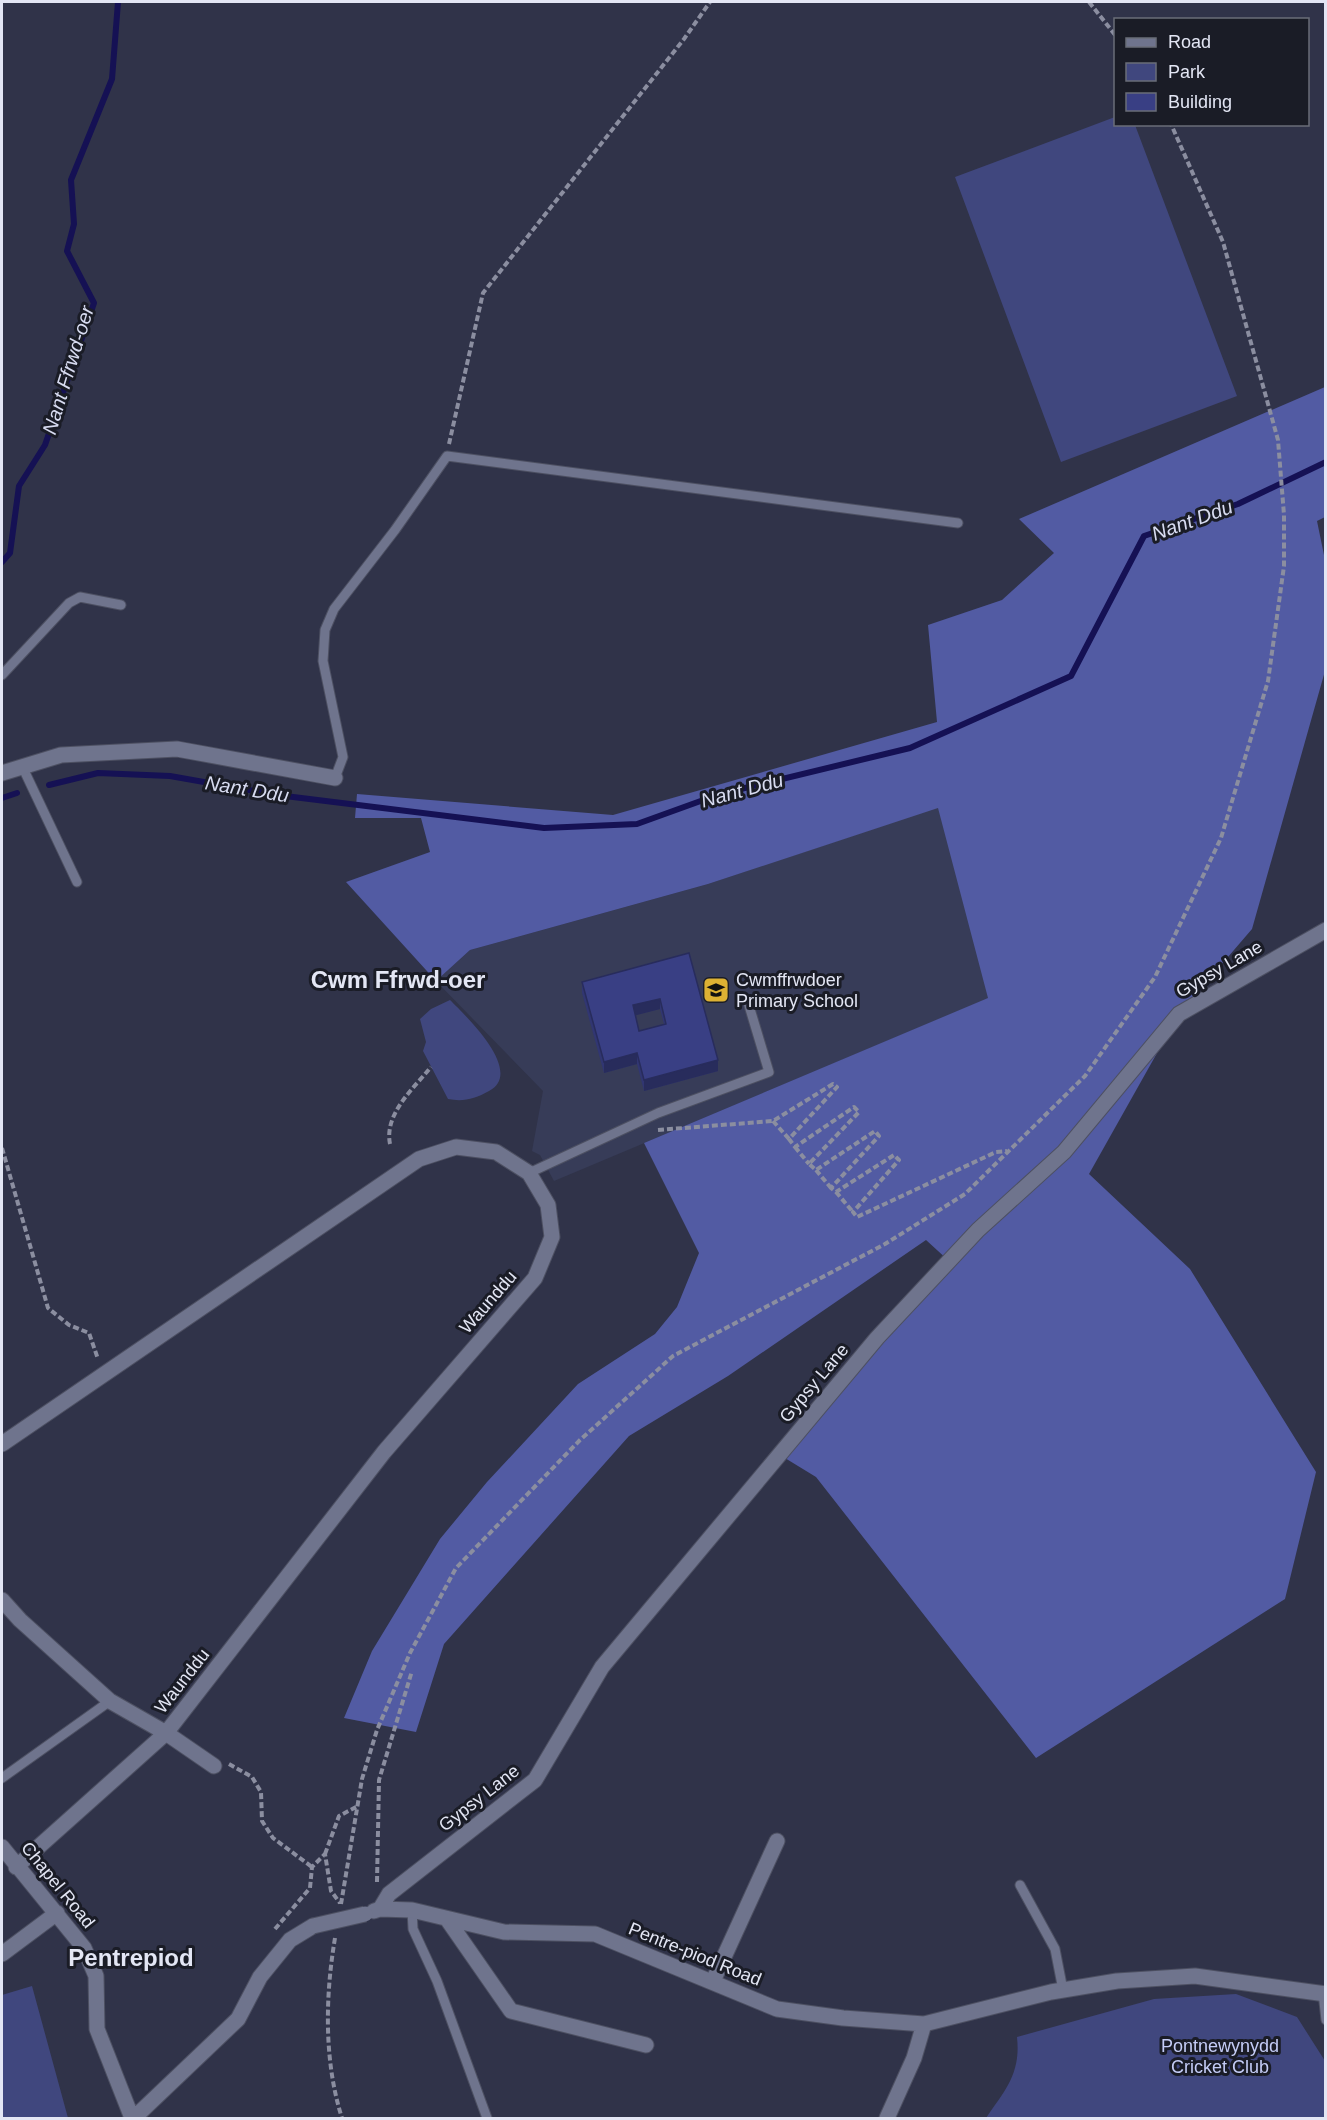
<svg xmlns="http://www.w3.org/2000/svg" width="1327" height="2120" viewBox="0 0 1327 2120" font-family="Arial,sans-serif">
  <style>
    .built { fill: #373c58 }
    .green { fill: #40477e }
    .forest { fill: #525ba3 }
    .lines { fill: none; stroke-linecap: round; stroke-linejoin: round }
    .stream { stroke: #151154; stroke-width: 6 }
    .lane-casing { stroke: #4d5062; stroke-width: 11 }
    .street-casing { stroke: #4d5062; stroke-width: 17 }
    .path { stroke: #8b8ea0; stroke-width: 4; stroke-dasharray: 6 3; stroke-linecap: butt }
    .lane { stroke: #6f748d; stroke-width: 9 }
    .street { stroke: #6f748d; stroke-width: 15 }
    .street-bridge-casing { stroke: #4d5062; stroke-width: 17; stroke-linecap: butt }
    .street-bridge { stroke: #6f748d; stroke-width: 15 }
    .wall { fill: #313672; fill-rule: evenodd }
    .shaded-wall { fill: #282c5c }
    .building { fill: #393f84; stroke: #282c5c; stroke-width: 1.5; fill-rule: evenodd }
    .labels { text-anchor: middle; stroke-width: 6; stroke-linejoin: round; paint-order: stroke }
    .street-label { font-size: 18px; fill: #e3e6f4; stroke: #1a1c26 }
    .poi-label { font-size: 18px; fill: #e3e6f4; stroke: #1a1c26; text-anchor: start }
    .park-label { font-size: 18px; fill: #c4ccf6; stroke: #1a1c26 }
    .water-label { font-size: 20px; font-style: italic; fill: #d7dbf0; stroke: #1a1c26 }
    .district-label { font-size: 24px; font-weight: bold; fill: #e3e6f4; stroke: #1a1c26 }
  </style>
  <rect width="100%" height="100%" fill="#303349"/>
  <path class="built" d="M939 807 989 998 554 1181 540 1155 532 1151 543 1091 436 981 470 950 708 884Z"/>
  <path class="green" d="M1115 117 1116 124 1135 125 1237 396 1061 462 955 177Z
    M450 1000C466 1016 525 1072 489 1091 475 1099 463 1102 448 1099L423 1051 426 1042 420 1019 431 1009Z
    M32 1986 68 2118H2V1995Z
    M1236 1994 1297 2017 1325 2061V2118H986C1005 2090 1021 2074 1017 2037L1154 1999Z"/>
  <path class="forest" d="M1325 387V517L1317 521 1325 560V671L1252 929 1179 1014 1089 1174 1190 1269 1316 1472 1285 1599 1036 1758 816 1477 780 1455 949 1261 926 1240 728 1376 629 1436 444 1644 416 1732 344 1718 372 1651 440 1539 487 1482 578 1384 655 1334 677 1307 699 1253 644 1143 988 998 938 808 708 884 470 950 436 981 346 882 430 852 421 818H355L357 794 613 815 937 722 928 625 1002 600 1054 553 1019 519Z"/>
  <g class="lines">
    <path class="stream" d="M2 562 10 553 19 486 45 445 94 303 67 251 74 224 71 180 112 79 118 2
      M49 785 98 773 170 776 277 795 544 828 637 824 720 794 910 748 1071 676 1144 536 1238 504 1326 462
      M2 798 17 793"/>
    <defs>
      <path id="lane" d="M2 675 69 603 80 597 121 605
        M22 766 77 882
        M335 778 343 757 323 661 325 630 334 609 395 530 447 456 958 523
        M529 1173 658 1113 769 1072 747 999
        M2 1778 110 1701
        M1020 1885 1055 1949 1063 1990
        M412 1910 413 1929 437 1981 487 2118
        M1323 1993 1326 2020"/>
      <path id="street" d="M2 773 61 755 177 749 335 778
        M2 1444 419 1159 456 1147 496 1152 529 1173 548 1205 552 1237 535 1278 384 1452 166 1733 110 1701 20 1620 2 1600
        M2 1847 84 1948 96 1976 97 2029 132 2118
        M16 1867 166 1733 214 1766
        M380 1909 389 1894 535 1780 602 1667 877 1338 978 1230 1064 1152 1179 1014 1326 930
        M374 1911 380 1909 412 1910 504 1932 595 1934 777 2009 843 2018 924 2024 1051 1992 1117 1981 1195 1976 1326 1994
        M447 1919 511 2011 646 2045
        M2 1954 57 1913
        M713 1981 777 1841
        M134 2118 238 2019 260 1977 290 1940 313 1926
        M887 2118 914 2058 924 2024"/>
    </defs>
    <use href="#lane" class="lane-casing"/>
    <use href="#street" class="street-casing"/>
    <path class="path" d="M1089 2 1116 36
      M449 444 483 293 684 39 710 2
      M773 1121 789 1139
      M658 1130 773 1121 833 1084 837 1087 789 1139 795 1147 854 1107 859 1112 809 1164 816 1170 875 1131 879 1136 831 1188 836 1192 894 1155 899 1160 853 1212 857 1217 996 1152 1007 1151
      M390 1144C384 1114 413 1089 431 1067
      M795 1147 809 1164
      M2 1148 48 1308 69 1325 89 1333 98 1359
      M816 1170 831 1188
      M836 1192 853 1212
      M229 1764 252 1777 261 1792 262 1821 273 1838 312 1867
      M325 1854 339 1816 356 1807
      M377 1882 379 1780 412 1671
      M341 1904 362 1779 377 1730 410 1653 456 1568 580 1440 673 1356 885 1244 965 1194 1085 1076 1155 977 1221 838 1268 681 1284 566V515L1278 440 1223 242 1171 124
      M275 1929 310 1888 312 1867 325 1854 331 1891 340 1903
      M335 1938C325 1997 324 2062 342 2118"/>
    <use href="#lane" class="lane"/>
    <use href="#street" class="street"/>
    <defs>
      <path id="street-bridge" d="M313 1926 365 1914"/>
    </defs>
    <use href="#street-bridge" class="street-bridge-casing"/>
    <use href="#street-bridge" class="street-bridge"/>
  </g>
  <path class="wall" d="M689 953 718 1071 644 1091 637 1064 604 1073 582 993V982ZM660 1009 664 1024 639 1031 635 1015Z"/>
  <path class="shaded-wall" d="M660 999V1009L633 1016V1005Z
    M637 1053V1064L604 1073V1062Z
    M718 1060V1071L644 1091V1080Z"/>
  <path class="building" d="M689 953 718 1060 644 1080 637 1053 604 1062 582 982ZM660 999 666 1024 639 1031 633 1005Z"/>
  <defs>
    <symbol id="school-square" viewBox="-11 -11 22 22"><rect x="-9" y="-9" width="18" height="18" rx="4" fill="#ddb133" stroke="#1a1c26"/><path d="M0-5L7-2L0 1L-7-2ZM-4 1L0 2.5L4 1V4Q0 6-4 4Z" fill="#111"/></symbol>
  </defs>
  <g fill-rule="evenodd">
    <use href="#school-square" x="701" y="975" width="30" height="30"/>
  </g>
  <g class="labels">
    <g class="street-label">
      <text transform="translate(1219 969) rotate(-30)" y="6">Gypsy Lane</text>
      <text transform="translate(488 1302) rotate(-49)" y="6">Waunddu</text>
      <text transform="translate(814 1383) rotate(-50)" y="6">Gypsy Lane</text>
      <text transform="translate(182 1681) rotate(-52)" y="6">Waunddu</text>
      <text transform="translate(479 1798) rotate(-38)" y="6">Gypsy Lane</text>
      <text transform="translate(58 1885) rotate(51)" y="6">Chapel Road</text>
      <text transform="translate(695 1954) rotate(22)" y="6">Pentre-piod Road</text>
    </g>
    <g class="poi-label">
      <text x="736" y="986">Cwmffrwdoer<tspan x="736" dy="21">Primary School</tspan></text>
    </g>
    <g class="park-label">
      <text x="1220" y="2052">Pontnewynydd<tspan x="1220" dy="21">Cricket Club</tspan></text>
    </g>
    <g class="water-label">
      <text transform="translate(68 370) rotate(-73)" y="7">Nant Ffrwd-oer</text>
      <text transform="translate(1192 520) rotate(-20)" y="7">Nant Ddu</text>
      <text transform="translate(247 789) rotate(9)" y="7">Nant Ddu</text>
      <text transform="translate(742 790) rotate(-15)" y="7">Nant Ddu</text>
    </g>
    <g class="district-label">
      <text x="398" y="988">Cwm Ffrwd-oer</text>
      <text x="131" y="1966">Pentrepiod</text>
    </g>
  </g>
  <rect width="1327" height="2120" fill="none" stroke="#e3e6f4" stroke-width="6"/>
  <rect x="1114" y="18" width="195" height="108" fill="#1a1c26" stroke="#6a6d78" stroke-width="1.5"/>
  <rect x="1126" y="38" width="30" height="9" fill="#6f748d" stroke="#6a6d78" stroke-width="1.5"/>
  <text x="1168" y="48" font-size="18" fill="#e3e6f4">Road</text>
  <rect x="1126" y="63" width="30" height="18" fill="#40477e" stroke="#6a6d78" stroke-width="1.5"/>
  <text x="1168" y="78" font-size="18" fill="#e3e6f4">Park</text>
  <rect x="1126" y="93" width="30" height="18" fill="#393f84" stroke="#6a6d78" stroke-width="1.5"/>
  <text x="1168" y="108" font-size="18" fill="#e3e6f4">Building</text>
</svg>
